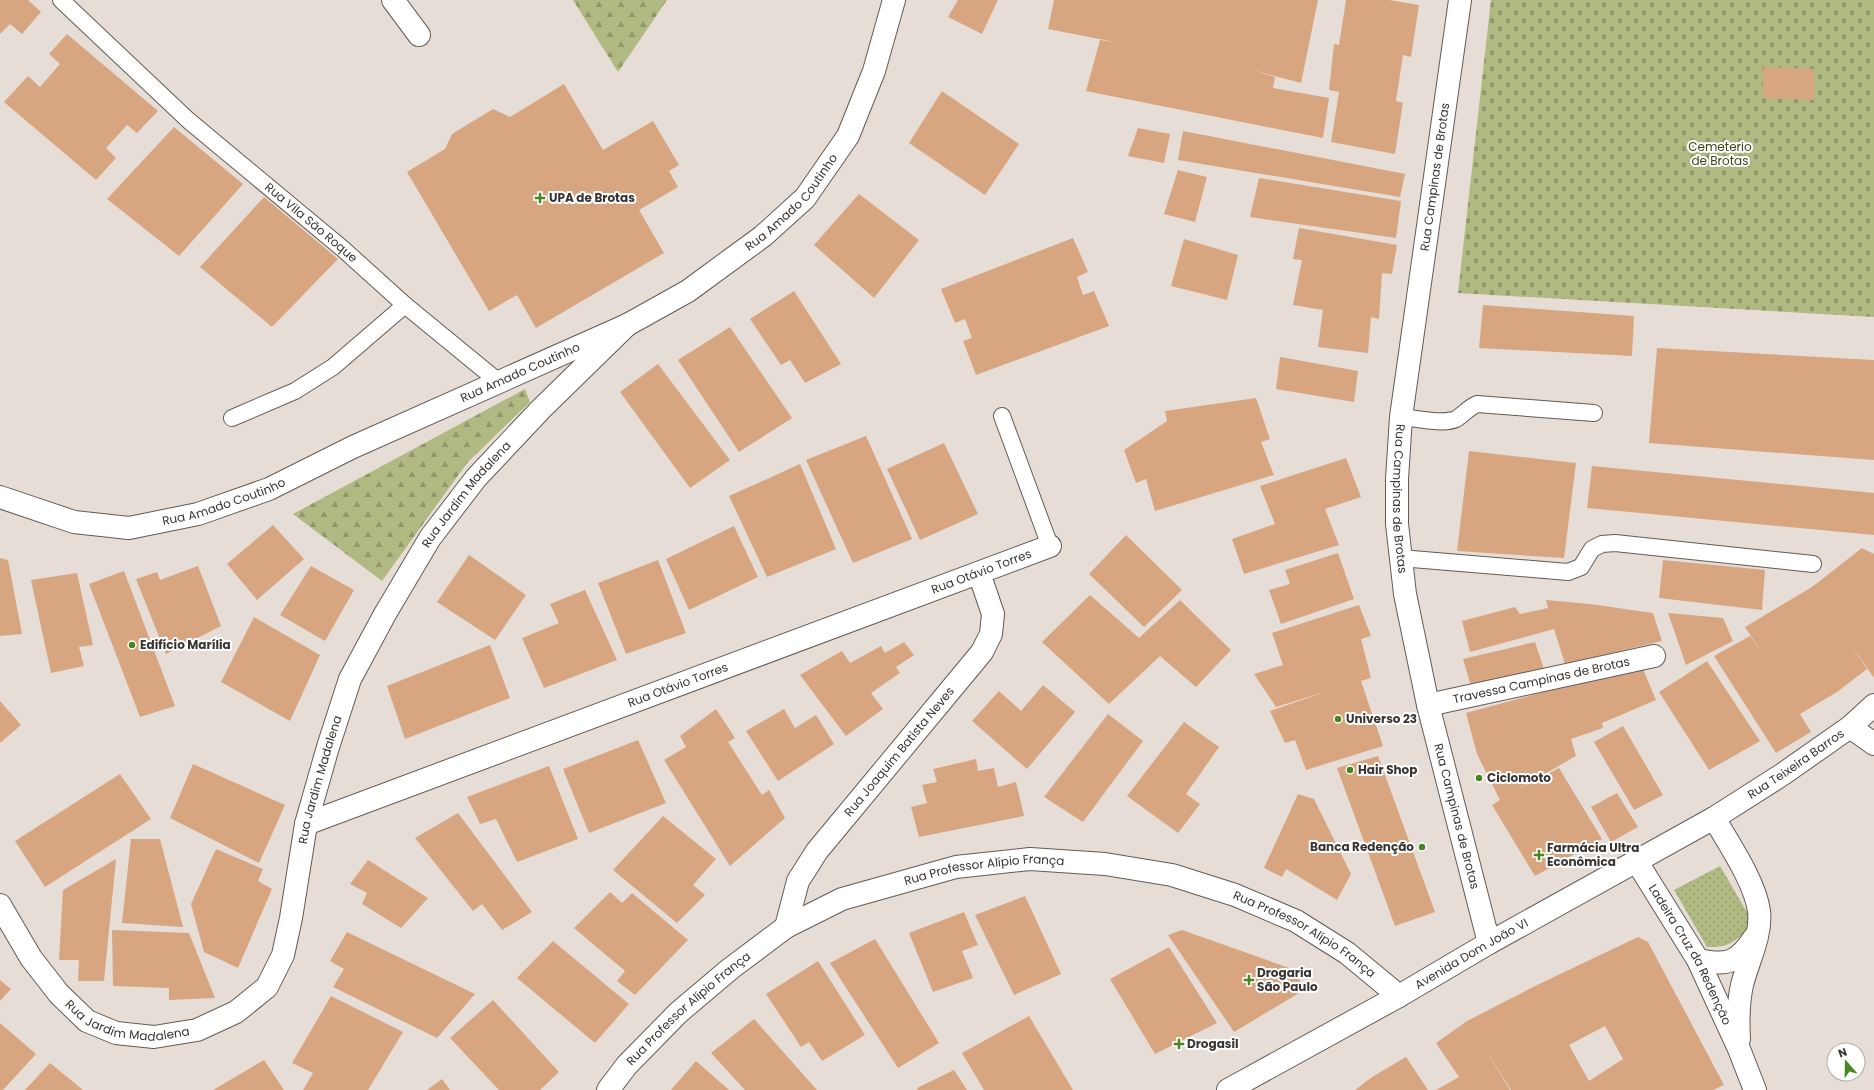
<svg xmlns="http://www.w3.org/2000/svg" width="1874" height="1090" viewBox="0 0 1874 1090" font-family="Poppins,sans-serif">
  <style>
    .forest { fill: url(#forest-firs) }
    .cemetery { fill: url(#cemetery-stones) }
    .park { fill: url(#park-dots) }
    .building { fill: #d8a581; fill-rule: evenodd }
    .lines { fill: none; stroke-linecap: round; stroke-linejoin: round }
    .lane-casing { stroke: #635b55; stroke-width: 18 }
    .street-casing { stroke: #635b55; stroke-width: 24 }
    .secondary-casing { stroke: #635b55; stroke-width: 24 }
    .lane { stroke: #fff; stroke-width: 16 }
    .street { stroke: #fff; stroke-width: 22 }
    .secondary { stroke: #fff; stroke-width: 22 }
    .poi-dot { fill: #488523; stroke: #fff; stroke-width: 1.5 }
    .labels { text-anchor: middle; stroke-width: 4; stroke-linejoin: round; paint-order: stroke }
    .park-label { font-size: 12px; fill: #3e4316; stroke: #fff }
    .street-label { font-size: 12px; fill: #383431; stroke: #fff }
    .poi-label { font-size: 12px; font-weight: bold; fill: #383431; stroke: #fff; text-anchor: start }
  </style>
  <defs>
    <pattern id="forest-firs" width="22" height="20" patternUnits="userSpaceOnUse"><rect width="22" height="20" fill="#b1b982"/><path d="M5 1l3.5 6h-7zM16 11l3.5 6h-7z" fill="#91976b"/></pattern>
    <pattern id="cemetery-stones" width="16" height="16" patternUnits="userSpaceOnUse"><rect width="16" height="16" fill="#b1b982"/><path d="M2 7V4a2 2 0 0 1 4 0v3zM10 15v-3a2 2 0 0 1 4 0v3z" fill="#91976b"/></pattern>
    <pattern id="park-dots" width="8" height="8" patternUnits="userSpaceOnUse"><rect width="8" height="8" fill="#b1b982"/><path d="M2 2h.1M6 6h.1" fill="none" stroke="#91976b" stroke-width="1.8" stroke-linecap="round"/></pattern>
  </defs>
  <rect width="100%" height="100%" fill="#e7ddd7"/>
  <path class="forest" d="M573 0H667L618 72Z
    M525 389 530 402 467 463 382 581 293 514Z"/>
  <path class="cemetery" d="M1491 0H1874V317L1458 293Z"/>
  <path class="park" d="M1720 866 1748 914V930C1734 942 1727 948 1707 947L1674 890Z"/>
  <path class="building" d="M0 0H28L41 12 22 34 10 24 0 34Z
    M958 0H998L982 34 948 17Z
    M1054 0H1318L1301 83 1249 69 1275 77 1273 88 1329 98 1323 138 1086 91 1100 40 1115 42 1048 29Z
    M1346 0H1389L1419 5 1411 57 1403 55 1396 101 1403 103 1395 154 1331 142 1339 92 1329 90 1334 44 1339 45Z
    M67 34 158 111 137 133 127 125 106 148 116 158 96 180 4 102 28 76 40 87 60 64 49 54Z
    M1763 67 1814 69V100L1763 98Z
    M564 84 603 150 653 121 679 165 669 171 678 187 639 210 664 253 536 328 517 295 489 311 407 172 445 149 452 134 493 109 510 117Z
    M942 91 1019 144 985 195 909 143Z
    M174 127 243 184 179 256 107 199Z
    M1138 128 1170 134 1164 163 1128 156Z
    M1183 131 1405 174 1400 197 1178 160Z
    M1178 170 1207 177 1195 222 1164 214Z
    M1259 178 1401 201 1396 238 1250 217Z
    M859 194 919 240 874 298 814 245Z
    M264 197 338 259 272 327 200 267Z
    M1299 228 1397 245 1392 274 1382 273 1379 319 1371 317 1368 353 1318 347 1323 310 1293 305 1302 260 1293 259Z
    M1073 238 1088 272 1077 277 1083 295 1094 291 1109 326 976 375 963 341 972 338 965 319 955 323 941 289Z
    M1184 239 1238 255 1227 300 1171 286Z
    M794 291 841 364 805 383 790 360 781 365 750 319Z
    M1483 305 1634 316 1632 356 1479 348Z
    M730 327 792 418 739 452 678 360Z
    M1657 348 1874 360V460L1649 443Z
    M1280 357 1358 371 1354 402 1276 389Z
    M658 364 730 460 690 488 620 392Z
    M1256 398 1270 439 1261 442 1274 475 1155 511 1146 479 1136 483 1124 450 1167 421 1165 411Z
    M866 436 912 539 853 563 806 460Z
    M944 443 978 514 920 540 887 469Z
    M1469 451 1576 463 1564 558 1457 551Z
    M1346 458 1361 497 1325 509 1339 545 1244 574 1232 539 1275 524 1260 486Z
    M800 464 836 549 767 577 729 496Z
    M1592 466 1874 493V535L1587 508Z
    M273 525 304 559 257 600 227 564Z
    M734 526 758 577 689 610 666 559Z
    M1126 535 1182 590 1144 627 1089 574Z
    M1862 548 1874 554V678L1847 639 1867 669 1837 692 1800 714 1811 732 1776 753 1714 656 1750 636 1761 652 1745 627 1812 587Z
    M1338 553 1354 599 1281 624 1269 590 1290 584 1285 570Z
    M469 555 526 595 495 640 437 602Z
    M0 558 8 560 22 634 0 636Z
    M658 560 686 633 626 654 598 583Z
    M1663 560 1765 570 1762 610 1659 598Z
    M198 566 221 626 166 654 136 579 157 572 160 580Z
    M311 566 354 590 325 641 280 615Z
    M124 571 175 706 140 717 89 584Z
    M77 573 93 645 79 647 84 666 51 673 31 580Z
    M585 590 617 660 544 688 522 638 559 623 550 604Z
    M1090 595 1139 638 1180 600 1231 650 1196 687 1160 656 1109 704 1042 642Z
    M1546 600 1590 604 1653 613 1662 641 1565 664 1554 629 1470 652 1462 621 1515 607 1520 614 1548 608Z
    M1359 605 1371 636 1361 639 1371 678 1361 681 1383 746 1306 770 1295 740 1285 743 1270 711 1328 691 1276 707 1254 674 1283 665 1272 633Z
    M1668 613 1723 618 1733 641 1686 665Z
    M254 617 320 655 290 721 221 682Z
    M904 642 914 655 896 667 900 673 871 693 883 709 846 736 800 675 842 651 850 663 881 646 885 653Z
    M1535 642 1544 669 1471 686 1463 659Z
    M490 645 510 698 405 739 387 686Z
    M1707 661 1760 741 1709 770 1659 692Z
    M1643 669 1656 700 1602 723 1603 728 1571 739 1576 756 1515 791 1559 768 1602 839 1535 876 1492 805 1500 800 1477 754 1466 713 1588 680Z
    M1043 685 1075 712 1027 769 972 721 999 691 1021 711Z
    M0 701 21 725 0 743Z
    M716 709 735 738 728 742 762 795 769 790 785 818 730 866 664 760 686 747 680 736Z
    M784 709 795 728 816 715 834 744 778 781 746 731Z
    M1108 714 1143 741 1083 822 1044 797Z
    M1184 722 1219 747 1186 794 1200 804 1178 833 1127 796Z
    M1623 726 1663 795 1634 810 1594 742Z
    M638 740 666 803 589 833 563 769Z
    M1378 756 1435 912 1395 926 1337 768Z
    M976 759 978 771 994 768 998 787 1016 782 1024 816 919 837 911 807 927 803 922 785 937 782 933 769Z
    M193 764 285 805 259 863 170 818Z
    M549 766 578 839 517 862 496 819 480 824 467 797Z
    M120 774 151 819 45 887 15 841Z
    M1617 793 1638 827 1611 842 1591 807Z
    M1298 794 1314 799 1351 874 1337 900 1286 869 1282 877 1264 868Z
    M458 813 532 912 502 930 482 904 473 911 415 838Z
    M663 816 716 859 693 885 705 895 677 923 613 870Z
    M131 839H160L183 927 122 923Z
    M216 849 263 869 258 881 272 889 238 968 204 952 191 904Z
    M116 859 104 981H78L79 960H59L63 890Z
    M368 860 428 898 401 928 362 904 367 893 350 884Z
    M610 892 622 903 632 893 688 940 635 995 617 981 625 971 574 928Z
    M1025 896 1061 974 1014 995 975 915Z
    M964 912 978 945 962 951 973 978 933 992 909 933Z
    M112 930 189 933 215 998 169 1000V988L113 986Z
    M1182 930 1295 970 1304 990 1234 1032 1168 935Z
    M347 932 475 994 437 1038 333 987 344 969 330 961Z
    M1638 937 1648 942 1724 1085 1713 1090H1511L1484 1047 1510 1090H1436L1459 1077 1436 1043 1467 1021 1535 986ZM1605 1026 1623 1059 1589 1081 1569 1045Z
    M875 939 939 1043 898 1068 830 963Z
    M553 941 629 1004 595 1043 517 978Z
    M1169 947 1217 1023 1155 1054 1110 979Z
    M818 961 865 1035 822 1061 809 1042 801 1047 766 994Z
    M0 980 11 989 0 1001Z
    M331 996 403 1032 368 1090H303L313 1073 292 1063Z
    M493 1000 559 1072 540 1090H499L450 1038Z
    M1029 1016 1073 1090H984L962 1053Z
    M754 1019 817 1090H745L711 1053Z
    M0 1023 36 1054 3 1090H0Z
    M1406 1057 1428 1090H1355L1372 1077Z
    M264 1060 284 1090H213Z
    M696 1061 729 1090H671Z
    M50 1063 83 1090H25Z
    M954 1070 967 1090H918L917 1088Z
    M442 1079 450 1090H427Z"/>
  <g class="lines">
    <defs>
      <g id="lane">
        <path id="s1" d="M61 0 188 120 343 249 405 305 333 367 295 391 232 418"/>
        <path d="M405 305 500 383"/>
        <path d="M1002 416 1050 546"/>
        <path d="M1401 417C1416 418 1443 425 1456 419 1463 415 1468 408 1477 404L1594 413"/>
        <path d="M1400 558 1568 572 1581 567 1592 549 1602 544 1615 543 1813 564"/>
      </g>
      <g id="street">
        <path d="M393 0 419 35"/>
        <path id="s2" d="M0 497 74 522 129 528 198 514 269 489 353 447 627 325 688 291 763 236 805 198 848 136 874 71 894 0"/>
        <path id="s3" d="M1428 705 1654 656"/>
        <path d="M1850 727 1874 744"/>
        <path id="s4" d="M306 824 1050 546"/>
        <path id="s5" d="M0 905 31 958 59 994 87 1021 116 1033 154 1037 197 1030 236 1012 267 987 283 955 291 918 306 824 328 747 350 679 385 614 430 538 476 478 541 409 627 325"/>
        <path id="s6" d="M786 927 798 881 817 851 982 652 991 634 993 614 979 573"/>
        <path id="s7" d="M608 1090 627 1065 678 1013 730 969 786 927 842 899 956 867 1030 859 1105 864 1172 875 1235 895 1296 921 1347 953 1399 996"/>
      </g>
      <g id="secondary">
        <path id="s8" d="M1460 0 1401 417 1397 479V524L1405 594 1428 705 1489 943"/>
        <path d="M1714 818C1729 844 1755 882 1759 911 1762 935 1748 961 1742 985 1738 1003 1738 1021 1739 1039"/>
        <path id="s9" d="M1637 862 1698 960 1739 1049 1755 1090"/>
        <path d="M1698 960C1727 966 1738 963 1754 938"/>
        <path id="s10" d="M1228 1090 1399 996 1489 943 1714 818 1783 774 1850 727 1874 705"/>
      </g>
    </defs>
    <use href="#lane" class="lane-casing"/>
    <use href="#street" class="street-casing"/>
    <use href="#secondary" class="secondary-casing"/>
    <use href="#lane" class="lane"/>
    <use href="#street" class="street"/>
    <use href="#secondary" class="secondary"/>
  </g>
  <g class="poi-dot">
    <path d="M538 192h4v4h4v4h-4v4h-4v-4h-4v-4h4z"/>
    <circle cx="132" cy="645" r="4"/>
    <circle cx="1338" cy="719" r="4"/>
    <circle cx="1350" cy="770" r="4"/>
    <circle cx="1479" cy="778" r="4"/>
    <circle cx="1422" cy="847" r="4"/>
    <path d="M1537 849h4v4h4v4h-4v4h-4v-4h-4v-4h4z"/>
    <path d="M1247 974h4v4h4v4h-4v4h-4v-4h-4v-4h4z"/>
    <path d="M1177 1038h4v4h4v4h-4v4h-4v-4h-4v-4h4z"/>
  </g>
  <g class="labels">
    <g class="park-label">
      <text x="1720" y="151">Cemeterio<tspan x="1720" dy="14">de Brotas</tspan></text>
    </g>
    <g class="street-label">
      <text transform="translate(1435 177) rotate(-82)" y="4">Rua Campinas de Brotas</text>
      <text dy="4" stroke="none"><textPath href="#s2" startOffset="880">Rua Amado Coutinho</textPath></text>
      <text dy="4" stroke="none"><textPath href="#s1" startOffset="335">Rua Vila São Roque</textPath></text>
      <text dy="4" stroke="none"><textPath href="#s2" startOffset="556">Rua Amado Coutinho</textPath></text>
      <text dy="4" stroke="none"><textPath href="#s5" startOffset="881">Rua Jardim Madalena</textPath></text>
      <text dy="4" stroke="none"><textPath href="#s8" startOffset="503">Rua Campinas de Brotas</textPath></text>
      <text dy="4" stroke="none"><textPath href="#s2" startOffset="232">Rua Amado Coutinho</textPath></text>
      <text dy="4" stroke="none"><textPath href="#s4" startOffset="721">Rua Otávio Torres</textPath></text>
      <text dy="4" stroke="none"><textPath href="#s3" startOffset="116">Travessa Campinas de Brotas</textPath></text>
      <text dy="4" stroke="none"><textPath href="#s4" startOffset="397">Rua Otávio Torres</textPath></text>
      <text dy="4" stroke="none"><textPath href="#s6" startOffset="212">Rua Joaquim Batista Neves</textPath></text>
      <text dy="4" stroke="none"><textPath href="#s10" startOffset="655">Rua Teixeira Barros</textPath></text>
      <text dy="4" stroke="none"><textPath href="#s5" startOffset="557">Rua Jardim Madalena</textPath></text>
      <text dy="4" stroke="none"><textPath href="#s8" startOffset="827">Rua Campinas de Brotas</textPath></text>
      <text dy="4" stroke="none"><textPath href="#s7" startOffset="451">Rua Professor Alípio França</textPath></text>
      <text dy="4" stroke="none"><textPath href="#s7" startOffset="787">Rua Professor Alípio França</textPath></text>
      <text dy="4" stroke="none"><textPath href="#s10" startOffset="279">Avenida Dom João VI</textPath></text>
      <text dy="4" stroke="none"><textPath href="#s9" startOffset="107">Ladeira Cruz da Redenção</textPath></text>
      <text dy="4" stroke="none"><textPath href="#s7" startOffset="115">Rua Professor Alípio França</textPath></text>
      <text dy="4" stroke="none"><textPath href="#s5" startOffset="185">Rua Jardim Madalena</textPath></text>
    </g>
    <g class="poi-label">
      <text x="549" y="202">UPA de Brotas</text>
      <text x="140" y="649">Edifício Marília</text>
      <text x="1346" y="723">Universo 23</text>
      <text x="1358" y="774">Hair Shop</text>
      <text x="1487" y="782">Ciclomoto</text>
      <text x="1414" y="851" text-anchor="end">Banca Redenção</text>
      <text x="1547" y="852">Farmácia Ultra<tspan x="1547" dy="14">Econômica</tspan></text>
      <text x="1257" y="977">Drogaria<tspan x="1257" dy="14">São Paulo</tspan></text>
      <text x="1187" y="1048">Drogasil</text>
    </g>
  </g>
  <g transform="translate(1846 1062) rotate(340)"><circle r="19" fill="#ffffff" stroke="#afaead"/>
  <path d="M0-3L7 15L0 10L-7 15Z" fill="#488523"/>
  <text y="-6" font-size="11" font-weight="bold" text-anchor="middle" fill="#383431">N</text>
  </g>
</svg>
